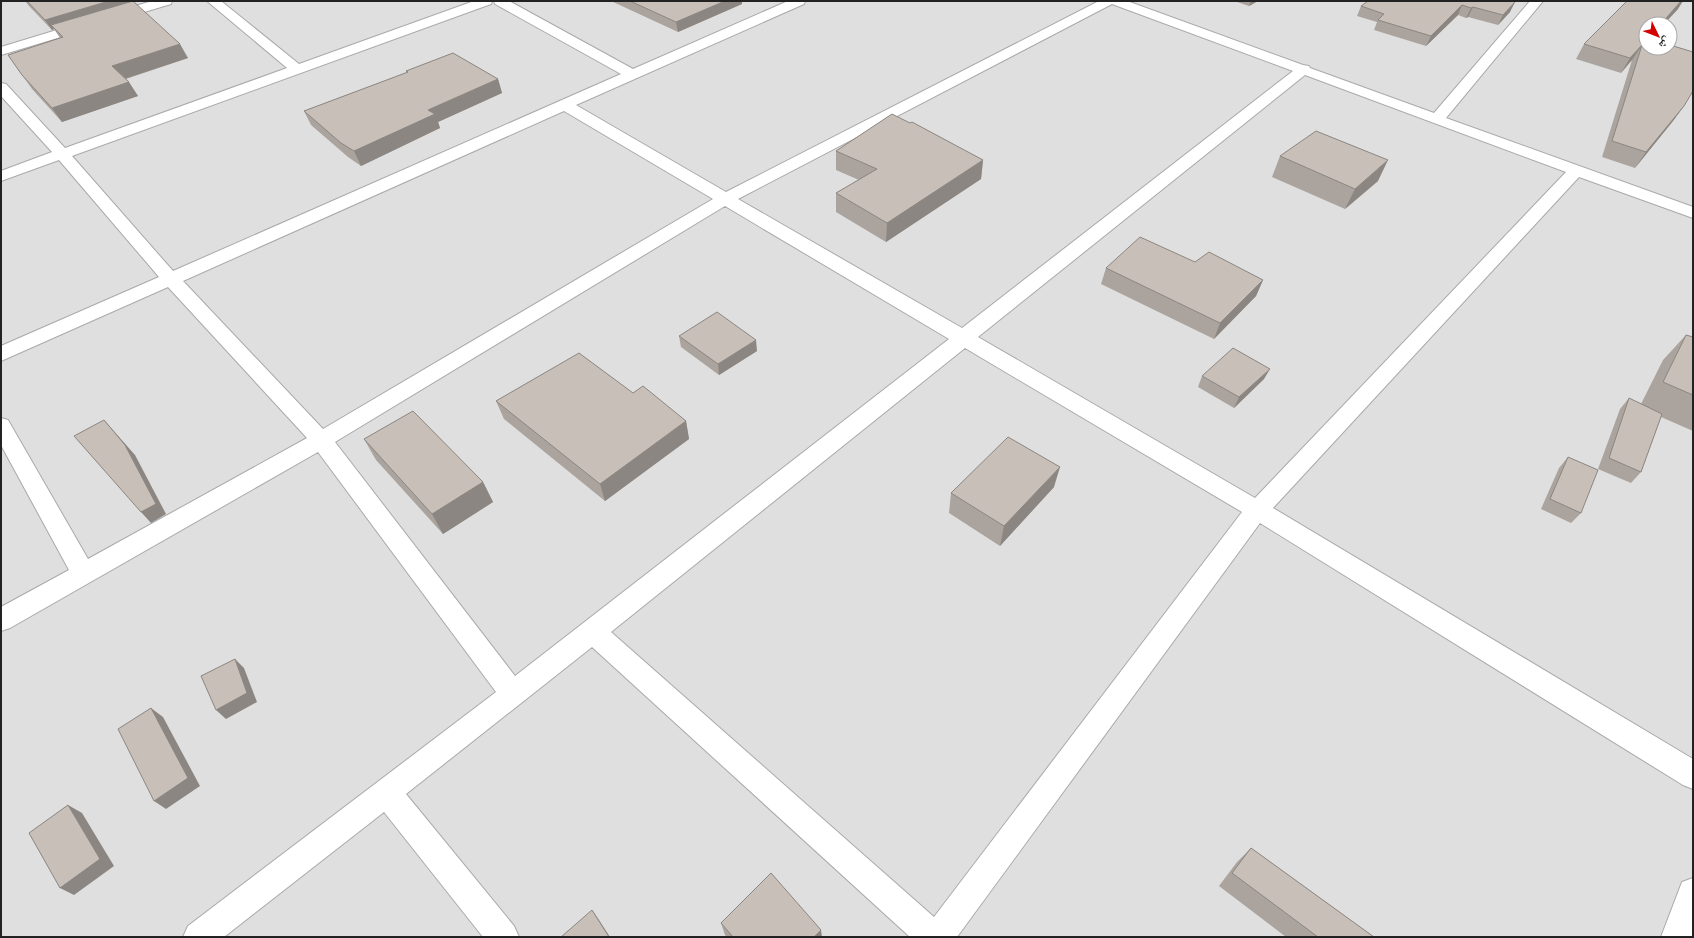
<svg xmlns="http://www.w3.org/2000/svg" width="1694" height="938" viewBox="0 0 1694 938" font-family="'Golos Text','Noto Naskh Arabic',sans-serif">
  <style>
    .residential { fill: #e0dfdf; fill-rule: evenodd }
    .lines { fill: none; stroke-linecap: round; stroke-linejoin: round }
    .street-casing { stroke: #a9a9a9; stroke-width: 2 }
    .street { fill: #fff; fill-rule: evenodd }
    .wall { fill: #aba49e }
    .shaded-wall { fill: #8b8681 }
    .building { fill: #c7bfb8; stroke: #8b8681 }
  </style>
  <rect width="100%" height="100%" fill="#f2efe9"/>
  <path class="residential" d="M1 1H1693V937H1ZM1646 24H1670V48H1646Z"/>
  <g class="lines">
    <defs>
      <path id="street" d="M152 1H172L171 4 1 55V47Z
        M207 1H221L299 64 474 1H492L491 4 72 156 173 271 621 74 495 4 494 1H509L633 69 788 1H805L804 4 576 105 726 192 1099 1H1127L1303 65 1309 66 1310 68 1434 113 1530 1H1543L1446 118 1693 207V218L1579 177 1273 508 1693 759V789L1683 785 1260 523 957 937H910L592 647 406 794 514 926 519 937H483L384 812 224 937H183L188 926 496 692 318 452 10 628 1 631V607L69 570 1 445V418L8 420 88 559 307 438 168 287 1 361V346L159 277 59 160 1 181V171L52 152 1 96V83L6 84 65 148 287 68ZM1112 4 1293 71 962 328 738 199ZM1305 75 1566 172 1255 498 978 337ZM564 111 713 199 323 429 183 281ZM725 206 949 339 515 676 335 442ZM965 348 1242 512 934 917 611 632Z
        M1693 878V937H1661L1682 882Z"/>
    </defs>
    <use href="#street" class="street-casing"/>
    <use href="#street" class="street"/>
  </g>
  <path class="wall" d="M25 1H128L188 58 126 79 138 96 62 122 32 89 8 55 60 38 54 29 52 30 29 6Z
    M611 1H742V4L678 32Z
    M1234 1H1258L1249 6Z
    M1512 1 1510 12 1498 25 1468 17 1466 18 1458 15 1426 46 1374 30 1377 22 1357 16 1361 6Z
    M1678 9 1664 24H1646V48L1684 106 1673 121 1635 168 1602 157 1632 60 1621 73 1576 59 1584 44Z
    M406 71 498 79 502 93 438 122 440 128 361 166 348 157 311 125 304 111 407 73Z
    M910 123 983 160 981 179 886 242 836 212V193L859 180 836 170V151Z
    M1280 156 1378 181 1345 209 1272 177Z
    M1195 262 1263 280 1256 296 1214 339 1101 284 1106 268Z
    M1686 335 1693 337V431L1661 417 1641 472 1631 483 1598 469 1620 409 1629 398 1641 404 1663 360Z
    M679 336 757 351 719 375 681 347Z
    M1202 376 1264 379 1234 408 1198 387Z
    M633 393 686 421 689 439 605 501 504 419 496 401Z
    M364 439 483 482 493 502 443 534 376 460Z
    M1568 457 1581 513 1571 523 1541 509 1559 468Z
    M1054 487 1000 546 949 513 951 493Z
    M1251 848 1374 937H1286L1219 886 1237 862Z
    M721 923 822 937H727L725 935Z"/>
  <path class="shaded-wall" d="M109 1H128L131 6 51 25 54 29 52 30 45 20Z
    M725 1H742V4L678 32 676 22Z
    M1251 1H1258L1249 6Z
    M1681 1H1683L1678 9 1664 24H1661Z
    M1515 2 1510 12 1498 25 1503 15Z
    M1462 5 1458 15 1426 46 1431 36Z
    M1473 7 1468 17 1466 18 1471 8Z
    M180 44 188 58 121 80 112 66Z
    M1642 45 1632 60 1621 73 1630 58Z
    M498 79 502 93 438 122 440 128 361 166 354 151 428 110Z
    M129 82 138 96 62 122 52 108Z
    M1684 106 1673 121 1635 168 1646 152Z
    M983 160 981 179 886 242 887 223Z
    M1388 160 1378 181 1345 209 1355 189Z
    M1263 280 1256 296 1214 339 1220 323Z
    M756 340 757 351 719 375 718 364Z
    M1270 369 1264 379 1234 408 1239 397Z
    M104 420 135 455 166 514 151 523 141 512Z
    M686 421 689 439 605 501 600 484Z
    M1060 467 1054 487 1000 546 1004 526Z
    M483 482 493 502 443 534 432 514Z
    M235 659 244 668 257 702 226 719 216 710Z
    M151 708 163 717 200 786 166 809 154 801Z
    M68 805 82 813 114 866 74 895 60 888Z
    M592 910 597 917 610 937H609Z
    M821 930 822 937H814Z"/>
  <path class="building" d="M27 1H109L45 20Z
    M133 1 180 44 112 66 129 82 52 108 22 75 8 55 63 37 51 25Z
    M630 1H725L676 22Z
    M1368 1H1512L1515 2 1503 15 1473 7 1471 8 1462 5 1431 36 1378 20 1384 14 1361 6Z
    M1627 1H1681L1661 24H1646V48H1670V45L1693 52V91L1684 106 1646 152 1612 141 1642 45 1630 58 1584 44Z
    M453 53 498 79 428 110 435 114 354 151 341 143 304 111 408 72 406 71Z
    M892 114 910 123 912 122 983 160 887 223 836 193 877 169 836 151Z
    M1316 131 1388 160 1355 189 1280 156Z
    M1140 237 1195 262 1209 252 1263 280 1220 323 1106 268Z
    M717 312 756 340 718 364 679 336Z
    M1686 335 1693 337V395L1663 382Z
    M1233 348 1270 369 1239 397 1202 376Z
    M579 353 633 393 643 386 686 421 600 484 496 401Z
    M1629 398 1662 414 1641 472 1609 458Z
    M413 411 483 482 432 514 364 439Z
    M104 420 125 445 156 504 141 512 74 436Z
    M1008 437 1060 467 1004 526 951 493Z
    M1568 457 1598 470 1581 513 1550 499Z
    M235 659 247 693 216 710 201 676Z
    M151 708 188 778 154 801 118 729Z
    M68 805 100 859 60 888 29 833Z
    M1251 848 1374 937H1318L1232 873Z
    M771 873 821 930 814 937H733L721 923Z
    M592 910 609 937H561Z"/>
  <rect width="1694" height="938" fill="none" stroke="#222222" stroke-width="4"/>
  <g transform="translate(1658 36) rotate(133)"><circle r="19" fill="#ffffff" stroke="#a7a7a7"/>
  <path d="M0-3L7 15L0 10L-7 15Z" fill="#d40000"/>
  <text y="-6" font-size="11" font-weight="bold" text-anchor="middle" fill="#222222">ش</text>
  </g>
</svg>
